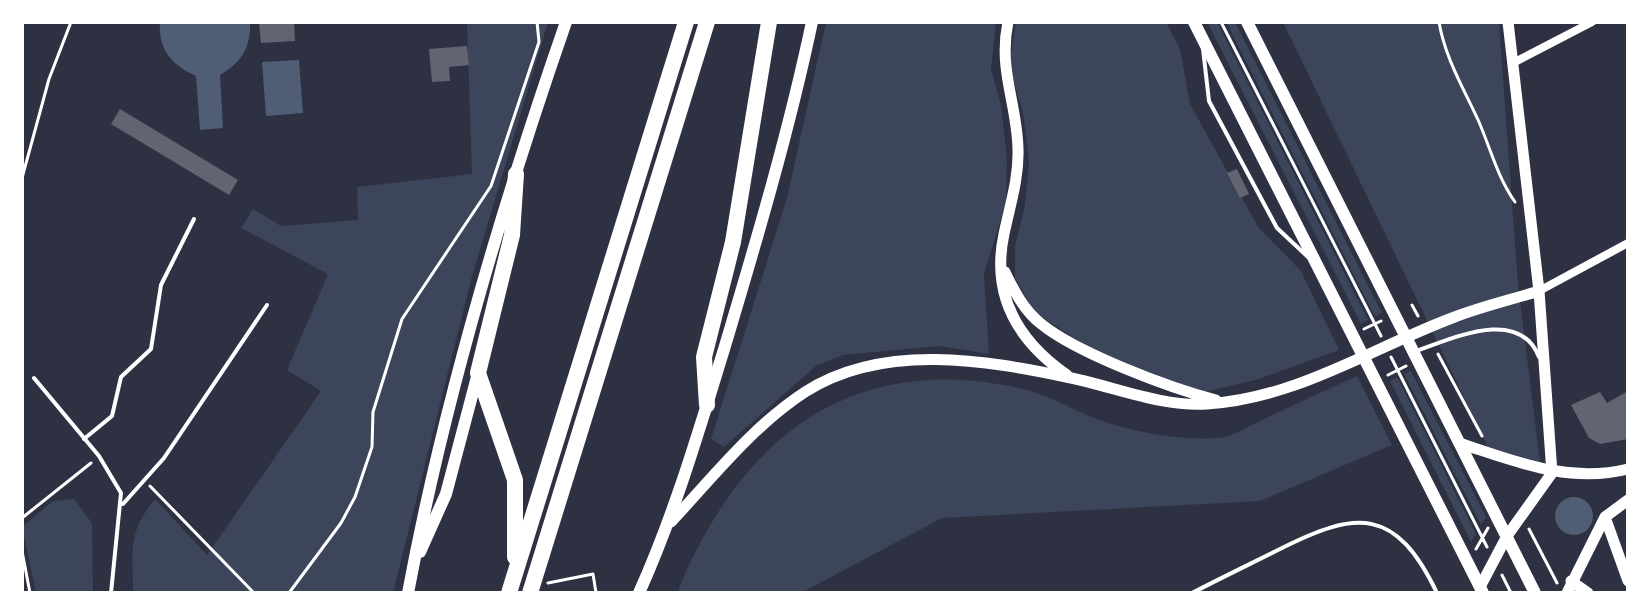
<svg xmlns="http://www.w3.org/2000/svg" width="1650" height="615" viewBox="0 0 1650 615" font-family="'Space Grotesk',sans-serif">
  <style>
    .green { fill: #3c4559 }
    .water { fill: #4f5d75 }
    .building { fill: #626471 }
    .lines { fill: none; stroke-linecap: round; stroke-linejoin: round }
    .path { stroke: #fff; stroke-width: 3 }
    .service { stroke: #fff; stroke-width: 4 }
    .minor { stroke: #fff; stroke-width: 8 }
    .tertiary { stroke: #fff; stroke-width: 11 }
    .secondary { stroke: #fff; stroke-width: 12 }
    .motorway { stroke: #fff; stroke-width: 16 }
  </style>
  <rect width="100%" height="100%" fill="#2d3142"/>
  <path class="green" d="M467 22H548L471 280 393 593H133C133 550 127 533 155 499L207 555 321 391 287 370 328 274 241 228 253 209 281 226 358 220 357 187 472 174Z
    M826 22H996L991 69 1001 105 1007 159 1006 202 984 274 989 354 940 346 843 355 816 366 724 447 711 439 787 198Z
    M1016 22H1166L1180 49 1190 104 1258 227 1301 271 1339 350 1256 380 1203 392 1133 375 1035 313 1015 278V247L1025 205 1029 162 1023 113 1009 65Z
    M1207 22H1217L1368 320 1361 324Z
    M1226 22H1235L1382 313 1375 317Z
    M1283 22H1499L1518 285 1540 462 1488 447Z
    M1411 371 1486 517 1481 525 1404 374Z
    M1357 376 1392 445 1260 501 942 518 801 593H677C740 437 853 348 1027 390 1050 396 1072 409 1094 418 1131 432 1180 441 1219 438 1232 437 1246 427 1258 422 1291 406 1324 391 1357 376Z
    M1397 377 1476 534 1471 542 1390 381Z
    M74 499 92 523 93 593H36L22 527 53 501Z"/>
  <path class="water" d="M160 22H250C251 47 242 62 220 75L223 128 200 130 196 76C172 65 158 50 160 22Z
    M299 60 303 113 266 116 262 62Z
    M1555 516a19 19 0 1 1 38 0a19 19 0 1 1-38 0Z"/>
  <path class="building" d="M259 22H294L295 41 261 43Z
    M467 46 469 65 449 67 450 81 432 82 429 49Z
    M120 109 238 180 229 195 111 124Z
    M1237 169 1249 194 1240 198 1227 173Z
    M1628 391V439L1600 444 1589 438 1571 405 1600 392 1607 403Z"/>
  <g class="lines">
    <path class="path" d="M1221 22 1381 336
      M1439 22C1445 58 1464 89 1479 122 1491 150 1497 176 1515 202
      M22 178 49 79 71 22
      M1412 305 1418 316
      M1364 329 1381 321
      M1438 354 1482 436
      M1391 357 1487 547
      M1388 375 1406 366
      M150 486 254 593
      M22 518 91 463
      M1529 529 1557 583
      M1476 549 1488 528
      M22 551 30 593
      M1502 575 1511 593
      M548 583 593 574 596 593
      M289 593 341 523 355 497 372 447 373 412 402 319 491 186 539 42 537 22"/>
    <path class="service" d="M1203 49 1209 101 1277 228 1308 257
      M1416 351C1452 339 1519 306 1539 357
      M34 378 99 456 121 493 111 593
      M84 439 112 416 121 377 151 349 161 285 194 219
      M123 504 164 458 267 305
      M1192 593C1221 578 1250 564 1280 549 1357 510 1396 507 1437 593"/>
    <path class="minor" d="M1513 63 1592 22
      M1539 291 1628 243"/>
    <path class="tertiary" d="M1008 22C998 70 1017 103 1018 149 1019 178 1010 205 1004 234 991 295 1018 341 1067 375
      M1508 22 1539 291 1552 473
      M1005 272C1014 291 1024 310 1040 323 1076 353 1170 388 1216 400
      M1459 443C1515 461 1568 484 1628 469
      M1605 517 1628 581
      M671 522C713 477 753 426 805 392 883 342 986 360 1071 378 1115 387 1162 407 1207 404 1297 398 1370 349 1452 318 1480 307 1510 300 1539 291
      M1571 581 1588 593
      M1480 587 1507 536 1552 473
      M1567 593 1605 517 1628 500"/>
    <path class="secondary" d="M1194 22 1483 593
      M1247 22 1535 593
      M420 552 446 494 478 373
      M408 593C444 401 502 206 566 22
      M639 593C675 513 699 430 725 346 757 239 789 131 812 22"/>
    <path class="motorway" d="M707 405 704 357 733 242 769 22
      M515 557V480L478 373 512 235 516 174
      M509 593 686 22
      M530 593 707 22"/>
  </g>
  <rect width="1650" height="615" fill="none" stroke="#ffffff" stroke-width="48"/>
</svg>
